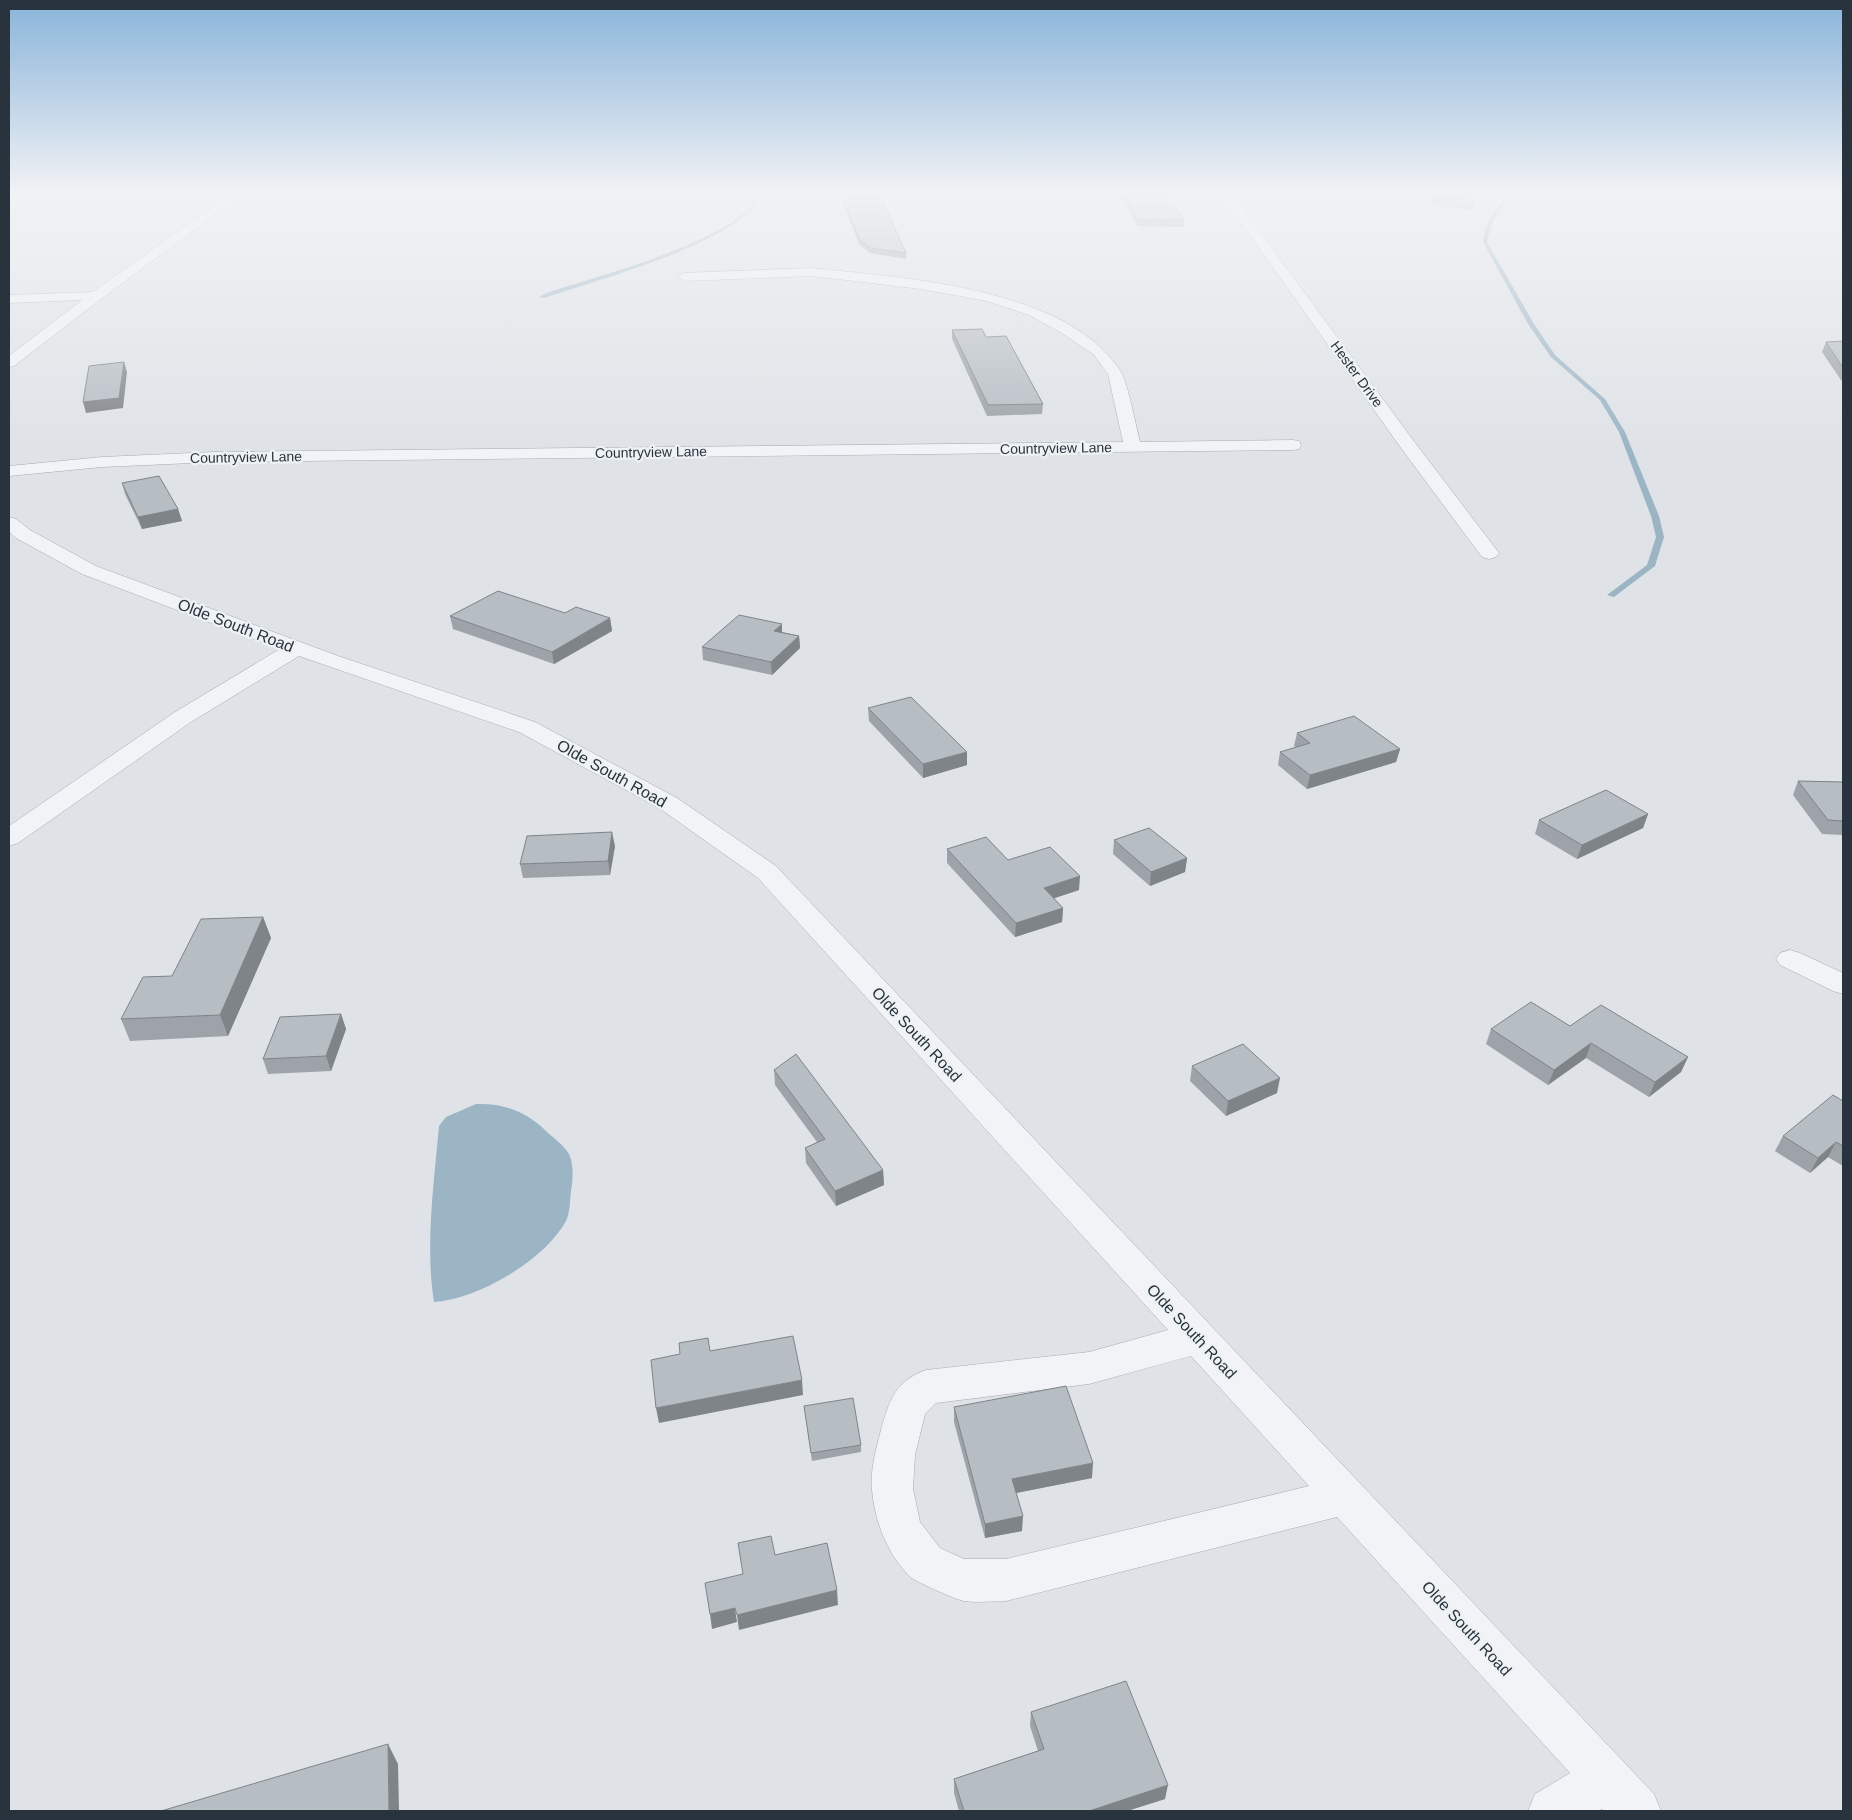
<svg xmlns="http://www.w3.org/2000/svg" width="1852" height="1820" viewBox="0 0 1852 1820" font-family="Arial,sans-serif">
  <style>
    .water { fill: #9bb5c5 }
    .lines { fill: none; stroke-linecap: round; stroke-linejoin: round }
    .stream { fill: #9bb5c5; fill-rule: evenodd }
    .minor-casing { stroke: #a5abb1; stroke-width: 1 }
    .minor { fill: #f1f3f6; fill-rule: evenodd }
    .wall { fill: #9da3a8 }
    .shaded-wall { fill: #7f8488 }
    .building { fill: #b6bdc3; stroke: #7f8488 }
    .labels { text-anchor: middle; stroke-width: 4.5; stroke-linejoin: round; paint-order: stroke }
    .far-street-label { font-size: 14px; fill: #29333d; stroke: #eef2f5 }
    .street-label { font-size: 16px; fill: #29333d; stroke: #eef2f5 }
  </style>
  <rect width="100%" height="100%" fill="#dfe3e7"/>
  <path class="water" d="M476 1104C503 1103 525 1111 545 1130 552 1137 564 1145 569 1154 574 1164 573 1181 571 1191 570 1200 570 1213 566 1221 545 1260 478 1299 434 1302 425 1246 434 1182 439 1126L446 1117Z"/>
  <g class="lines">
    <path class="stream" d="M759 193H763C748 240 591 282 544 298L539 297C551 290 569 286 582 282 623 269 745 234 759 193Z
      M1510 193H1515C1501 207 1490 221 1487 242L1534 324 1555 355 1605 399 1625 432 1659 516 1664 537 1655 566 1614 597 1607 595 1647 565 1656 537 1651 516 1619 432 1600 400 1551 357 1528 324 1483 242C1485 222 1496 206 1510 193Z"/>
    <defs>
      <path id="minor" d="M232 193H244L101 299 14 366 9 367V356L82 300 9 303V295L93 292Z
        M1073 193H1363L1358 196 1234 197 1413 440 1496 549 1499 553 1496 557 1489 559 1482 557 1401 448 1223 197C1202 197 1082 202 1073 193Z
        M812 268C903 278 1068 287 1121 372 1128 384 1136 426 1140 442L1293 440 1299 441 1301 445 1299 449 1293 450 214 462 102 467 9 476V466L102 457 214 452 1123 442 1108 374 1094 355 1062 333 1029 315 987 301 921 289 812 276 684 281 678 277 684 273Z
        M9 517 16 519 30 530 96 566 338 656 535 722 677 798 776 866 1654 1794 1661 1811H1604L1602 1809 1598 1811H1528L1535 1794 1570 1773 1337 1517 1006 1601C992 1601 978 1603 964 1601 957 1600 914 1581 909 1576 887 1553 875 1522 872 1490 870 1471 876 1449 881 1430 889 1401 895 1381 926 1370L1089 1352 1168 1330 758 878 659 808 519 732 299 656 191 722 18 843 9 846V826L175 712 280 649 82 574 16 538 9 532ZM1191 1356 1309 1486 1006 1559H964L940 1548 920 1522 913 1489 915 1455 925 1414 936 1403 1089 1384Z
        M1790 950 1800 953 1843 973V994L1833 991 1780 965 1776 959 1780 953Z"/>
    </defs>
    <use href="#minor" class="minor-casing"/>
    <use href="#minor" class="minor"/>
  </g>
  <path class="wall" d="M1122 193 1184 220 1183 227 1138 226 1121 200Z
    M1429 193H1470L1474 202 1473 210 1433 205Z
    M843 198 906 253V259L870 253 859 244 843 204Z
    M952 330 986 337 1043 404 1042 414 987 416 952 339Z
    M1843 341V383L1822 352 1826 342Z
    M122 483 178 509 182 521 142 529 125 494Z
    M565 613 610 618 612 631 554 664 453 629 450 616Z
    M782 632 799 636 800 648 772 675 703 660 702 647Z
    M868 708 967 765 923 778 869 721Z
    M1297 733 1400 749 1396 762 1307 789 1278 765 1280 752 1296 747 1294 746Z
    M1798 781 1843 782V835L1822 834 1793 795Z
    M1648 814 1643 828 1577 859 1535 834 1539 820Z
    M1114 840 1187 858 1185 872 1150 886 1113 854Z
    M615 846 610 875 523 878 520 864Z
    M947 849 1008 860 1079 890 1054 898 1063 908 1062 922 1015 937 947 863Z
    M263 917 271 938 228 1036 130 1041 121 1019 172 976Z
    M341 1014 346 1029 331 1071 268 1074 263 1059Z
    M1570 1026 1688 1057 1681 1072 1649 1097 1586 1058 1548 1085 1486 1044 1491 1029Z
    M1192 1066 1277 1093 1226 1116 1190 1081Z
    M774 1070 883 1170 884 1185 836 1206 806 1163 805 1148 817 1142 775 1085Z
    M1843 1101V1166L1828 1157 1810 1173 1775 1151 1783 1136Z
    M804 1406 861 1445V1452L812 1461Z
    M954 1407 1092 1478 1016 1493 1022 1531 985 1538 954 1422Z
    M1031 1712 1165 1799 1127 1811H959L954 1793V1779L1038 1751 1030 1726Z"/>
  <path class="shaded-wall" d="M124 362 127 372 123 408 86 413 83 402Z
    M178 509 182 521 142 529 138 517Z
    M610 618 612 631 554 664 552 652Z
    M782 624V636L774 631Z
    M799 636 800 648 772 675 771 662Z
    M1400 749 1396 762 1307 789 1310 775Z
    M967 752V765L923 778V764Z
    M1648 814 1643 828 1577 859 1582 845Z
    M612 832 615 846 610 875 608 861Z
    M1187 858 1185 872 1150 886 1151 872Z
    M1080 876 1079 890 1043 902 1044 888Z
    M1063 908 1062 922 1015 937 1016 923Z
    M263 917 271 938 228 1036 220 1015Z
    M341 1014 346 1029 331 1071 326 1056Z
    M1591 1043 1586 1058 1548 1085 1554 1070Z
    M1688 1057 1681 1072 1649 1097 1655 1082Z
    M1280 1078 1277 1093 1226 1116 1228 1101Z
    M1836 1142 1828 1157 1810 1173 1818 1158Z
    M883 1170 884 1185 836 1206 835 1191Z
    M802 1380 803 1395 659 1423 656 1408Z
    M1093 1463 1092 1478 1011 1494 1012 1479Z
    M1023 1516 1022 1531 985 1538V1524Z
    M837 1590 838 1605 739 1630 737 1615Z
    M735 1608 737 1622 712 1629 710 1614Z
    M388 1744 398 1764 399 1811H389Z
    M1168 1785 1165 1799 1127 1811H1089Z"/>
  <path class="building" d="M1122 193H1164L1184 220 1138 219Z
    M1433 193H1470L1474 202 1435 197Z
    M881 197 906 253 870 248 859 238 843 198Z
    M982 329 986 337 1006 336 1043 404 988 405 952 330Z
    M1843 341V368L1826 342Z
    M124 362 119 398 83 402 89 366Z
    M159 476 178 509 138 517 122 483Z
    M498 591 565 613 576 607 610 618 552 652 450 616Z
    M739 615 782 624 774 631 799 636 771 662 702 647Z
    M911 697 967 752 923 764 868 708Z
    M1354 716 1400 749 1310 775 1280 752 1310 743 1297 733Z
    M1798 781 1843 782V821L1828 820Z
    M1606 790 1648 814 1582 845 1539 820Z
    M1149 828 1187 858 1151 872 1114 840Z
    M612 832 608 861 520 864 527 836Z
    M986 837 1008 860 1050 847 1080 876 1044 888 1063 908 1016 923 947 849Z
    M263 917 220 1015 121 1019 143 977 172 976 201 919Z
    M1531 1002 1570 1026 1601 1005 1688 1057 1655 1082 1591 1043 1554 1070 1491 1029Z
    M341 1014 326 1056 263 1059 280 1017Z
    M1243 1044 1280 1078 1228 1101 1192 1066Z
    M796 1054 883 1170 835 1191 805 1148 825 1139 774 1070Z
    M1833 1095 1843 1101V1146L1836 1142 1818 1158 1783 1136Z
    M793 1336 802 1380 656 1408 651 1360 680 1354 679 1343 708 1338 710 1351Z
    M1066 1386 1093 1463 1012 1479 1023 1516 985 1524 954 1407Z
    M853 1398 861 1445 811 1453 804 1406Z
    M771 1536 775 1555 827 1543 837 1590 737 1615 735 1608 710 1614 705 1583 743 1574 738 1543Z
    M1126 1681 1168 1785 1089 1811H964L954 1779 1044 1749 1031 1712Z
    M388 1744 389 1811H161Z"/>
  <linearGradient id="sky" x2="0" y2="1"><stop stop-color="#89b4da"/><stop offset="0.43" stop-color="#f1f2f4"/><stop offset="1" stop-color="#f1f2f4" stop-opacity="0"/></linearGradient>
  <rect width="1852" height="448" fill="url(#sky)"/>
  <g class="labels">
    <g class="far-street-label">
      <text transform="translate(1357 374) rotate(54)" y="5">Hester Drive</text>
      <text transform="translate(1056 448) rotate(-1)" y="5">Countryview Lane</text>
      <text transform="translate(651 452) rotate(-1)" y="5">Countryview Lane</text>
      <text transform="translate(246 457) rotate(-1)" y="5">Countryview Lane</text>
    </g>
    <g class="street-label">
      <text transform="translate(236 625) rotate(21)" y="6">Olde South Road</text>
      <text transform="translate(612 773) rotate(29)" y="6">Olde South Road</text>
      <text transform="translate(917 1034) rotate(47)" y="6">Olde South Road</text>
      <text transform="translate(1192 1331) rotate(47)" y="6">Olde South Road</text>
      <text transform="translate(1467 1628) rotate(47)" y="6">Olde South Road</text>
    </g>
  </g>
  <rect width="1852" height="1820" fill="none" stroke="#29333d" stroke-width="20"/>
</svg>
